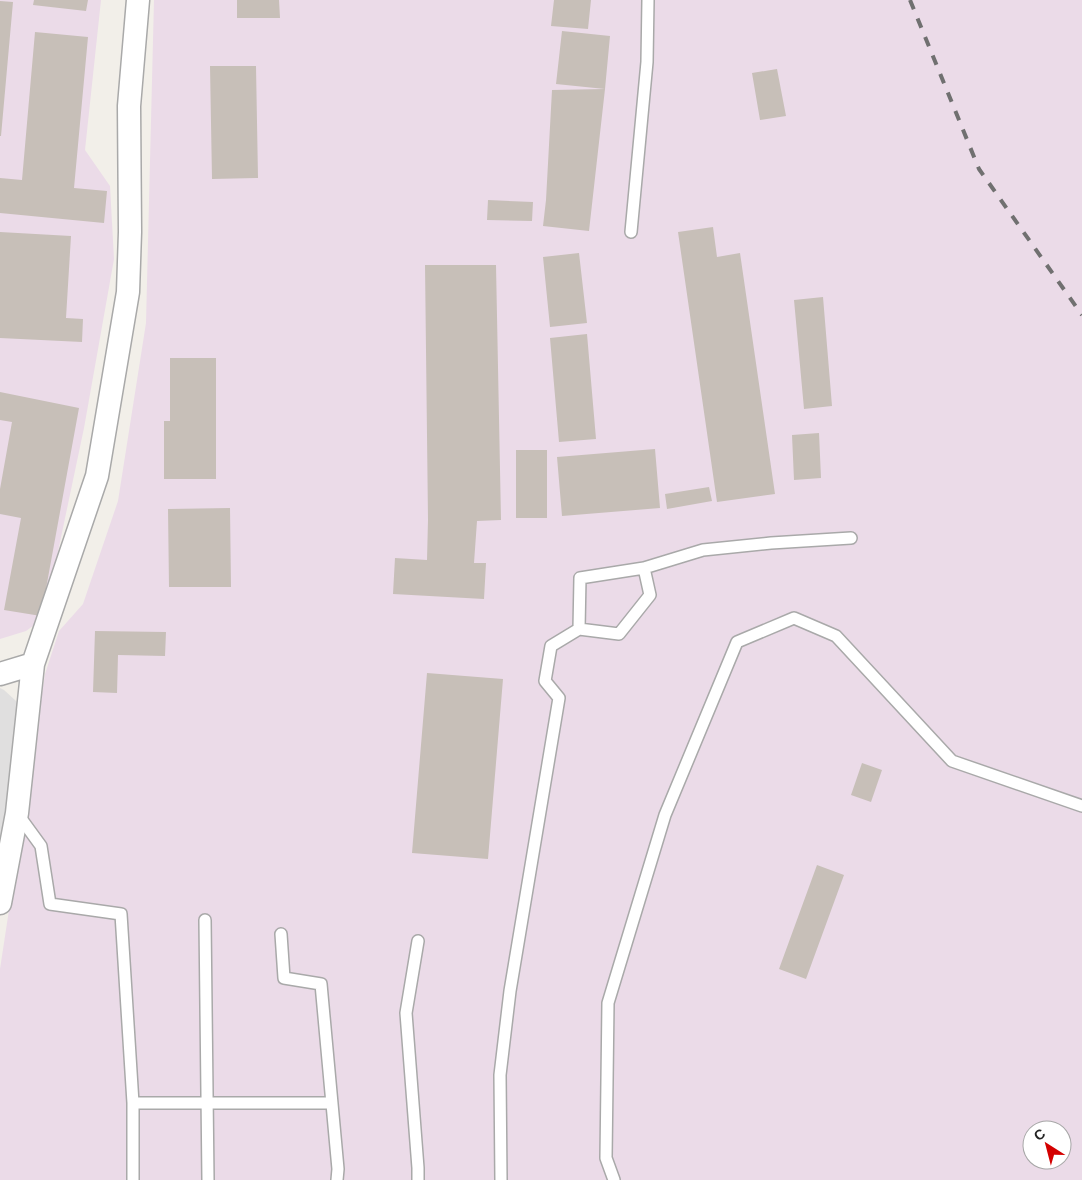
<svg xmlns="http://www.w3.org/2000/svg" width="1082" height="1180" viewBox="0 0 1082 1180" font-family="Helvetica,sans-serif">
  <style>
    .residential { fill: #e0dfdf }
    .industrial { fill: #ebdbe8; fill-rule: evenodd }
    .building { fill: #c7bfb8 }
    .lines { fill: none; stroke-linecap: round; stroke-linejoin: round }
    .service-casing { stroke: #a9a9a9; stroke-width: 14 }
    .minor-casing { stroke: #a9a9a9; stroke-width: 25 }
    .service { stroke: #fff; stroke-width: 11 }
    .minor { stroke: #fff; stroke-width: 22 }
    .rail { stroke: #707070; stroke-width: 4; stroke-dasharray: 10 10; stroke-linecap: butt }
  </style>
  <rect width="100%" height="100%" fill="#f2efe9"/>
  <path class="residential" d="M0 688 4 690 16 701 22 715 0 856Z"/>
  <path class="industrial" d="M0 0H101L85 150 110 186 114 259 84 428 44 618 26 631 0 639Z
    M154 0H1082V1180H0V969L45 674 59 631 83 604 118 501 146 323ZM1032 1130H1062V1160H1032Z"/>
  <path class="building" d="M34 0H88L86 11 33 5Z
    M237 0H279L280 18H237Z
    M554 0H591L588 29 551 26Z
    M0 1 13 2 1 136H0Z
    M562 31 610 36 605 89 556 84Z
    M35 32 88 37 74 188 107 191 104 223 0 213V178L22 180Z
    M210 66H256L258 178 212 179Z
    M777 69 786 116 760 120 752 73Z
    M605 89 589 231 543 226 546 200 552 90Z
    M488 200 533 202 532 221 487 220Z
    M713 227 717 257 740 253 775 494 717 502 678 232Z
    M0 232 71 236 66 318 83 319 82 342 0 338Z
    M579 253 587 323 550 327 543 257Z
    M425 265H496L501 520 477 521 474 563H486L484 599 393 594 395 558 427 560 428 520Z
    M823 297 832 406 804 409 794 300Z
    M587 334 596 439 559 442 550 338Z
    M170 358H216V479H164V421H170Z
    M0 392 79 408 41 616 4 610 21 518 0 514V489L12 422 0 420Z
    M819 433 821 478 794 480 792 435Z
    M655 449 660 508 562 516 557 457Z
    M516 450H547V518H516Z
    M709 487 712 501 667 509 665 494Z
    M230 508 231 587H169L168 509Z
    M95 631 166 632 165 656 118 655 117 693 93 692Z
    M427 673 503 679 488 859 412 853Z
    M862 763 882 770 871 802 851 795Z
    M817 865 844 875 806 979 779 969Z"/>
  <g class="lines">
    <defs>
      <path id="service" d="M631 232 647 62 648 0
        M644 568 703 550 771 543 851 538
        M17 813 41 846 50 904 121 914 133 1103V1180
        M205 920 208 1180
        M281 934 284 978 321 984 338 1169 337 1180
        M133 1103H332
        M418 1180V1168L406 1013 418 941
        M501 1180 500 1075 510 991 559 698 545 681 551 646 579 629 619 634 650 595 644 568 580 578 579 629
        M614 1180 606 1158 608 1003 665 815 737 642 794 618 836 636 952 761 1082 806"/>
      <path id="minor" d="M0 674 33 664
        M0 903 17 813 33 664 97 476 128 292 130 232 129 106 138 0"/>
    </defs>
    <use href="#service" class="service-casing"/>
    <use href="#minor" class="minor-casing"/>
    <use href="#service" class="service"/>
    <use href="#minor" class="minor"/>
    <path class="rail" d="M910 0 979 169 1082 315"/>
  </g>
  <g transform="translate(1047 1145) rotate(324)"><circle r="24" fill="#ffffff" stroke="#a7a7a7"/>
  <path d="M0-4L9 19L0 12L-9 19Z" fill="#d40000"/>
  <text y="-8" font-size="14" font-weight="bold" text-anchor="middle" fill="#222222">С</text>
  </g>
</svg>
